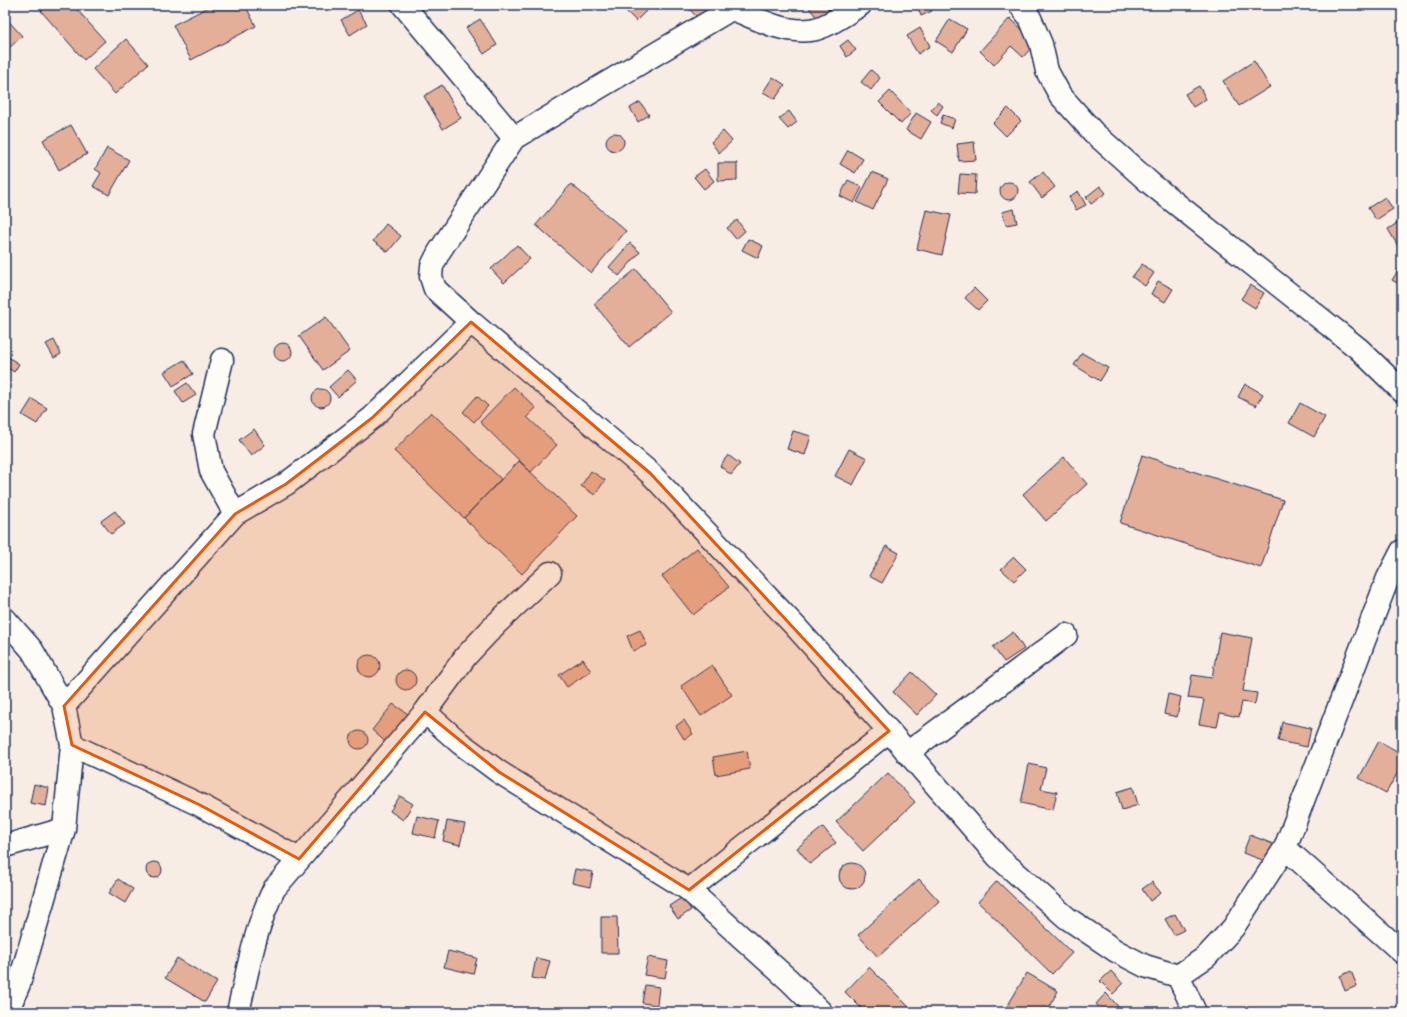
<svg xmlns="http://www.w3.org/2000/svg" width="1407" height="1017" viewBox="0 0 1407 1017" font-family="'Gochi Hand',sans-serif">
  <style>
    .building { fill: #e4af98; stroke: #1b2f5e }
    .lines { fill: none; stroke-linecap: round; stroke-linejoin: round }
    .street-casing { stroke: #1b2f5e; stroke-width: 25 }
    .street { stroke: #fdfcf7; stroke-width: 22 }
    .marked { fill: #e8590c; fill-opacity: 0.2; stroke: #e8590c; stroke-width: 3; stroke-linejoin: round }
  </style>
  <rect width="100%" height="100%" fill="#f8ede4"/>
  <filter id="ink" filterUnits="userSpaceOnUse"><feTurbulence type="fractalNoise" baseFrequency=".025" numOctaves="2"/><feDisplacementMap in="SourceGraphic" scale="8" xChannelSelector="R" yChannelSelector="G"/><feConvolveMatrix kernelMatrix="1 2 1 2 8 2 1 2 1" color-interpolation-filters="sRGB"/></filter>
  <g filter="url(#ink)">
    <path class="building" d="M47 5H73L105 41 84 60 41 11Z
      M213 5H245L256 26 191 60 173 25Z
      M620 5H646L649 8 636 21Z
      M693 5H714L717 8 702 22 689 9Z
      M807 5H828L831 8 817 18Z
      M917 5H930L932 11 921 16Z
      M358 10 367 24 350 35 341 20Z
      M5 17 22 36 5 52Z
      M1010 18 1036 43 1023 57 1011 46 994 65 980 51Z
      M480 19 497 45 484 54 466 28Z
      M950 19 967 29 953 52 936 41Z
      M920 28 930 46 918 54 907 36Z
      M126 39 148 64 115 94 93 69Z
      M848 40 856 50 847 57 840 46Z
      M1254 61 1270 87 1239 106 1223 81Z
      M871 70 880 78 871 90 861 82Z
      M773 77 785 85 775 99 763 92Z
      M442 85 461 118 443 129 424 96Z
      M1199 86 1206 99 1193 107 1185 94Z
      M890 91 911 113 901 124 879 102Z
      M640 102 649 115 638 122 630 108Z
      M938 102 943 106 937 115 931 110Z
      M1008 108 1021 121 1006 136 993 123Z
      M789 111 797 122 788 129 779 119Z
      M916 113 931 122 921 139 906 130Z
      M943 115 955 119 952 128 940 123Z
      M71 125 87 154 59 170 43 140Z
      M723 131 732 141 719 153 711 142Z
      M606 142a9 9 0 1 1 18 0a9 9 0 1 1-18 0Z
      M974 142 976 160 959 161 957 144Z
      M107 148 129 160 109 195 93 186 101 173 95 169Z
      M848 150 863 159 855 173 840 164Z
      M718 163H737V180L718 181Z
      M705 169 714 181 704 189 694 177Z
      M872 172 888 179 873 210 857 202Z
      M1043 172 1055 187 1042 198 1030 182Z
      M960 174 976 175 975 194 958 193Z
      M848 180 862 187 854 203 840 196Z
      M1000 191a9 9 0 1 1 18 0a9 9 0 1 1-18 0Z
      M571 184 626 231 591 273 536 225Z
      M1100 186 1106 193 1091 204 1086 197Z
      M1078 191 1086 205 1076 210 1069 197Z
      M1385 197 1393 209 1376 220 1368 208Z
      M1014 209 1017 223 1006 225 1002 212Z
      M926 210 951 215 942 255 917 249Z
      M737 220 745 231 736 239 727 228Z
      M1399 222 1402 227V246L1399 248 1388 229Z
      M386 224 401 236 388 252 373 241Z
      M748 239 763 246 758 258 742 250Z
      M630 243 640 252 619 276 609 267Z
      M517 245 530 259 504 283 491 269Z
      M1142 264 1154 273 1145 286 1132 277Z
      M1401 266 1402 267V286L1392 280Z
      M636 269 671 312 629 347 594 304Z
      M1158 281 1173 289 1165 302 1151 294Z
      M1250 285 1264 293 1255 308 1241 299Z
      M974 288 987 301 978 310 965 298Z
      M326 317 350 351 323 370 299 336Z
      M54 340 61 354 54 358 46 344Z
      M274 352a9 9 0 1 1 18 0a9 9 0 1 1-18 0Z
      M1082 353 1108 368 1100 381 1074 365Z
      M5 355 19 364 14 372 5 366Z
      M184 360 193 374 173 386 164 372Z
      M348 370 357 380 338 397 329 387Z
      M187 383 196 395 183 403 175 391Z
      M1245 384 1263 394 1256 406 1238 397Z
      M514 387 536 408 527 417 557 445 531 472 480 422Z
      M312 398a9 9 0 1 1 18 0a9 9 0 1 1-18 0Z
      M477 396 488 406 474 422 463 412Z
      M32 399 47 408 37 424 22 415Z
      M1300 403 1325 417 1314 437 1289 423Z
      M431 412 501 479 464 518 394 451Z
      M254 429 265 445 251 456 239 440Z
      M793 431 811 436 805 455 787 449Z
      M849 449 867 458 853 485 835 476Z
      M728 455 740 464 731 475 720 466Z
      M1142 455 1283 500 1261 568 1120 523Z
      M1064 457 1087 484 1046 521 1023 494Z
      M519 461 577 516 522 574 464 518Z
      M591 471 605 480 595 495 581 486Z
      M115 511 125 524 111 534 101 521Z
      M886 546 899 553 882 583 869 576Z
      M697 548 729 587 693 615 662 576Z
      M1014 557 1026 569 1014 581 1001 569Z
      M640 630 647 645 633 651 627 636Z
      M1013 632 1024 649 1004 662 993 647Z
      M1220 632 1252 638 1243 691 1257 693 1255 704 1242 702 1239 717 1220 713 1217 727 1199 724 1204 700 1188 698 1192 675 1212 678Z
      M358 666a11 11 0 1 1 22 0a11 11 0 1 1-22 0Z
      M583 659 591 671 567 687 559 675Z
      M712 665 732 695 701 716 681 686Z
      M396 680a10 10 0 1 1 20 0a10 10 0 1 1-20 0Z
      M912 672 936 695 917 715 893 692Z
      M1168 694 1181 697 1177 717 1164 714Z
      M393 704 413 717 390 746 372 730Z
      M684 720 693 734 684 739 676 726Z
      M1282 722 1311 728 1307 747 1278 741Z
      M350 740a9 9 0 1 1 18 0a9 9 0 1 1-18 0Z
      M1379 741 1402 754V765L1386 793 1359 778Z
      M747 751 750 769 716 775 713 757Z
      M1029 764 1046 768 1041 789 1057 792 1053 810 1021 803Z
      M888 773 915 802 863 851 836 822Z
      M34 784 49 788 46 806 30 803Z
      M1133 787 1138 805 1122 810 1117 792Z
      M400 796 413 804 403 820 390 811Z
      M417 816 439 821 435 838 413 833Z
      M447 821 465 824 460 845 443 841Z
      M823 827 836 843 810 864 797 848Z
      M1250 835 1278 846 1271 863 1243 853Z
      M146 870a8 8 0 1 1 16 0a8 8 0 1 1-16 0Z
      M839 876a13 13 0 1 1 26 0a13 13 0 1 1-26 0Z
      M575 869 593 872 590 887 572 883Z
      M118 879 133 889 125 903 109 893Z
      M919 879 939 901 878 957 858 935Z
      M997 881 1072 953 1052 974 978 902Z
      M1152 882 1161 893 1150 901 1142 889Z
      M683 897 691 910 678 919 669 906Z
      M1175 914 1184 930 1174 935 1165 919Z
      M601 917H617L618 953H601Z
      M448 951 477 958 473 974 444 967Z
      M648 957 668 961 665 978 644 975Z
      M177 958 217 982 205 1002 165 978Z
      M536 958 550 961 545 980 532 978Z
      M869 967 913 1011 865 1012 845 992Z
      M1111 971 1123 984 1113 994 1100 981Z
      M1351 971 1357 986 1345 991 1340 976Z
      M1027 973 1058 991 1046 1012H1004Z
      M645 985 659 987 657 1005 642 1003Z
      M1106 993 1123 1012H1104L1096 1004Z
      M642 1007 662 1012H641Z
      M604 1009H623V1012H604Z"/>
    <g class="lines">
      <defs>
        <path id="street" d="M403 5 514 138
          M738 5 514 138 439 252 432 266 431 277 435 289 471 322 650 473 795 626 889 731 998 857 1067 918 1116 951 1145 966 1178 976 1195 1012
          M1020 5 1030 18 1041 44 1047 71 1060 95 1094 133 1150 183 1359 349 1402 391
          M733 9C757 19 783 33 810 30 825 29 847 13 860 5
          M222 360 204 434 211 471 235 514
          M5 619 32 650 64 706 72 745 64 829 19 984 7 1012
          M64 706 235 514 286 484 372 418 471 322
          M425 712 460 743 499 772 689 890 790 981 821 1012
          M72 745 200 805 299 859
          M907 753 1066 635
          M5 846 64 829
          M1285 848 1402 952
          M689 890 889 731
          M1178 976 1206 957 1233 928 1285 848 1388 578 1402 551
          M238 1012C248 970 255 928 274 889L425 712 466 656 496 624 550 573"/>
      </defs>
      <use href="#street" class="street-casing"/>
      <use href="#street" class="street"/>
    </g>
  </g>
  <path class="marked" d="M471 322 650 473 889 731 689 890 499 772 425 712 299 859 200 805 72 745 64 706 235 514 286 484 372 418Z"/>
  <rect width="1407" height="1017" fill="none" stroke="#fdfcf7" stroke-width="20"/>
  <rect x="10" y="10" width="1387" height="997" fill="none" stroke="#1b2f5e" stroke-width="1.5" filter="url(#ink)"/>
</svg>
